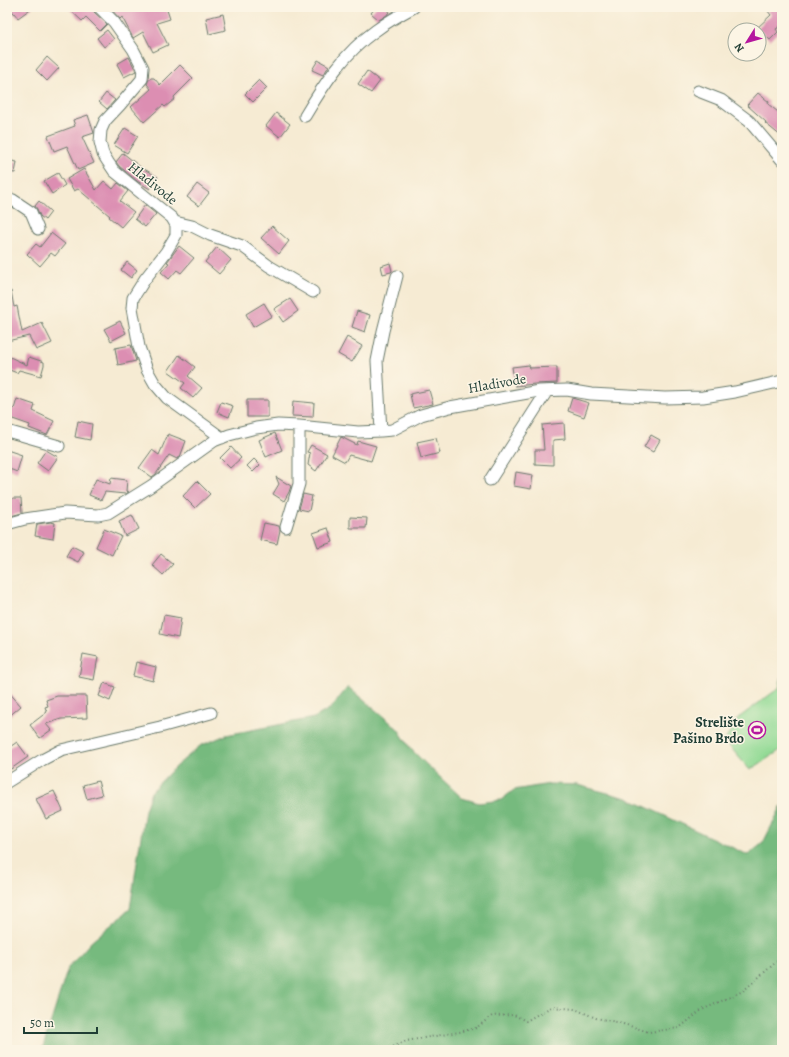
<svg xmlns="http://www.w3.org/2000/svg" width="789" height="1057" viewBox="0 0 789 1057" font-family="Alegreya,serif">
  <style>
    .green { fill: #93da95; stroke: #598c64 }
    .forest { fill: #76ba7e; stroke: #4a7c59 }
    .building { fill: #dc8eb2 }
    .lines { fill: none; stroke-linecap: round; stroke-linejoin: round }
    .street-casing { stroke: #6a7a6c; stroke-width: 13 }
    .path { stroke: #6a7a6c; stroke-width: 2; stroke-dasharray: 1 3; stroke-linecap: butt }
    .street { stroke: #fff; stroke-width: 11 }
    .labels { text-anchor: middle; stroke-width: 3; stroke-linejoin: round; paint-order: stroke }
    .street-label { font-size: 14px; fill: #1f3d34; stroke: #fcf5e5 }
    .poi-label { font-size: 14px; font-weight: bold; fill: #1f3d34; stroke: #fcf5e5; text-anchor: end }
  </style>
  <rect width="100%" height="100%" fill="#fcf5e5"/>
  <filter id="ink" filterUnits="userSpaceOnUse"><feTurbulence type="fractalNoise" baseFrequency=".025" numOctaves="2"/><feDisplacementMap in="SourceGraphic" scale="8" xChannelSelector="R" yChannelSelector="G"/><feConvolveMatrix kernelMatrix="1 2 1 2 8 2 1 2 1" color-interpolation-filters="sRGB"/></filter>
  <filter id="wash" filterUnits="userSpaceOnUse"><feTurbulence type="fractalNoise" baseFrequency=".012" numOctaves="4" result="noise"/><feDisplacementMap in="SourceGraphic" scale="16" xChannelSelector="R" yChannelSelector="G"/><feGaussianBlur stdDeviation="0.9" result="paint"/><feColorMatrix in="noise" values="0 0 0 0 0 0 0 0 0 0 0 0 0 0 0 0 0 1.4 0 .05"/><feComposite in="paint" operator="in"/></filter>
  <g filter="url(#wash)">
    <rect width="100%" height="100%" fill="#f6ebd3"/>
    <path class="green" d="M782 674V749L750 770 725 741 737 719 779 688Z"/>
    <path class="forest" d="M348 687 398 729 410 748 427 765 462 798 479 803 501 800 514 790 550 784 577 785 627 798 748 855 763 843 782 805V1050H42L68 968 91 942 130 909 145 810 151 792 175 767 200 746 226 735 314 718 331 708Z"/>
    <g id="blocks">
      <path class="building" d="M9 7H33L18 18Z
        M67 7H92L94 12 107 24 100 31 86 17 82 21Z
        M109 7H166L170 19 157 23 168 45 153 52 143 32 133 38 122 17 120 19Z
        M376 7H386L390 10 387 15 379 20 371 13Z
        M772 7H782V25L776 29 778 32 770 40 757 28 771 15 767 10Z
        M223 14 226 30 209 34 206 18Z
        M107 30 114 39 104 47 97 38Z
        M47 57 59 68 47 81 36 70Z
        M129 57 136 71 124 77 117 64Z
        M318 60 329 66 323 75 312 70Z
        M180 65 193 78 174 97 175 99 165 107 163 105 144 122 131 107 151 89 147 84 149 79 151 78H154L160 85Z
        M367 71 380 81 371 93 358 84Z
        M259 80 267 88 253 102 245 94Z
        M106 93 115 100 107 109 99 102Z
        M758 93 769 102 768 104 782 115V137L765 123 766 122 747 105Z
        M276 113 290 124 280 137 266 126Z
        M88 115 94 133 82 137 94 163 78 170 67 146 54 151 48 136 75 126 73 120Z
        M125 128 138 136 127 153 114 145Z
        M123 153 144 170V169L158 177 150 189 137 181 119 166 116 162Z
        M7 160 17 162 15 173 7 172Z
        M84 169 96 190 104 181 113 189 118 183 128 191 120 201 134 212 121 227 109 217 110 216 78 189 74 191 67 179Z
        M58 173 65 185 52 194 44 181Z
        M197 184 209 193 199 206 187 197Z
        M39 201 51 212 45 220 40 216 37 209 35 206Z
        M145 205 156 214 145 227 135 219Z
        M272 226 289 241 279 254 261 238Z
        M51 233 65 244 55 256 51 253 40 266 27 254 36 244 40 247Z
        M179 246 194 258 181 273 177 270 169 279 161 272 169 263 167 262Z
        M217 247 231 260 219 274 205 262Z
        M127 262 137 270 131 278 121 270Z
        M390 263 392 271 391 272 383 274 381 266Z
        M7 291H11L14 307 17 306 22 332 42 323 52 343 36 350 29 336 7 341Z
        M290 299 298 311 283 322 274 309Z
        M264 303 272 316 253 327 246 314Z
        M357 311 370 315 365 332 352 327Z
        M120 321 126 333 111 341 104 329Z
        M347 337 362 346 352 362 338 354Z
        M131 345 136 361 118 365 115 348Z
        M179 355 195 367 188 376 202 388 193 398 181 388 185 383 168 371Z
        M10 357 27 365 29 357 44 362V365L41 376 19 370 17 373 7 369V363Z
        M529 365 530 368 557 367V383L535 384 515 386 512 367Z
        M429 390 433 404 413 408 410 394Z
        M572 398 589 403 584 417 568 411Z
        M17 399 35 405 33 411 54 421 47 435 29 428 30 425 7 417V407L14 409Z
        M247 400H268V417H247Z
        M293 401 314 403 313 417 292 416Z
        M221 402 233 406 229 417 217 412Z
        M78 421 92 424 90 440 75 437Z
        M564 423 565 439 553 440V465L535 464V450H544L542 425Z
        M275 433 282 450 266 457 259 440Z
        M168 434 186 441 180 457 177 459 169 455 156 474 152 477 139 468 152 450 159 455Z
        M651 435 660 440 653 452 644 447Z
        M341 437 357 445 358 441 376 446 371 461 349 455 345 462 332 455Z
        M436 438 440 453 421 458 417 442Z
        M311 445 327 454 316 471 308 465 310 453 307 452Z
        M231 447 241 458 230 468 220 458Z
        M7 450 22 455 17 472 7 468Z
        M46 450 58 457 48 471 37 463Z
        M254 459 260 465 253 472 247 466Z
        M516 472 533 475 531 489 514 486Z
        M276 477 291 486 289 492 284 501 273 494 279 484Z
        M111 478 127 480 126 491 129 492 125 494 105 492 101 500 89 495 96 479 110 484Z
        M197 481 210 494 195 508 183 496Z
        M303 494 312 496 309 511 299 509Z
        M13 498H21L22 513 7 517V506Z
        M132 515 139 529 125 536 119 521Z
        M350 517 367 518 366 528H350Z
        M51 522 55 523 53 539 35 536 37 524Z
        M264 523 279 526 280 530 277 544 260 540Z
        M328 528 333 542 318 547 313 533Z
        M104 529 121 536 112 555 96 547Z
        M72 546 84 552 78 562 66 556Z
        M161 554 173 564 163 575 152 565Z
        M164 615 181 618 178 638 160 634Z
        M83 654 98 657 94 680 79 677Z
        M136 662 156 667 153 681 133 676Z
        M104 683 115 687 110 701 99 696Z
        M7 690 21 706 7 718Z
        M57 696H86L87 718 61 719 46 724 51 730 40 738 30 725 47 712 45 707 48 706 46 700Z
        M17 742 28 757 11 769 7 764V749Z
        M98 781 102 795 87 799 83 785Z
        M54 791 63 811 46 819 36 799Z"/>
    </g>
  </g>
  <g filter="url(#ink)">
    <use href="#blocks" fill-opacity="0" stroke="#6a7a6c" stroke-width="1"/>
    <g class="lines">
      <defs>
        <path id="street" d="M99 7 114 22 133 49 143 68 142 79 120 105 105 121 101 130 100 142 103 154 108 162 114 171 172 218 176 225V235L166 252 145 279 133 298 132 308 139 347 147 370 155 384 167 398 222 438
          M698 91 721 100 749 121 782 160
          M305 116C324 84 344 53 375 31 387 22 401 14 414 7
          M7 198 13 200 31 212 38 229
          M175 222 192 226 210 235 242 246 269 266 313 292
          M7 431 59 446
          M381 431 377 361 383 331 397 276
          M490 480 547 391
          M7 524 25 519 65 513 98 515 108 513 151 486 214 441 229 435 256 428 278 425 299 426 358 432 381 431 392 430 421 415 450 407 539 391 567 390 591 394 665 398 703 397 735 392 782 381
          M286 527 299 484V426
          M7 782 42 760 61 750 160 727 211 713"/>
      </defs>
      <use href="#street" class="street-casing"/>
      <path class="path" d="M386 1050 406 1041 459 1032 476 1028 492 1016 514 1015 526 1021 551 1007 575 1009 596 1018 617 1022 649 1032 679 1028 702 1010 743 991 782 957"/>
      <use href="#street" class="street"/>
    </g>
  </g>
  <defs>
    <symbol id="stadium-ring" viewBox="-11 -11 22 22"><circle r="9.5" fill="#fcf5e5" stroke="#b5179e" stroke-width="1.5"/><path d="M0-5a6.5 5 0 1 0 0 10a6.5 5 0 1 0 0-10ZM-3.5-1.8h7v3.6h-7Z" fill="#b5179e"/></symbol>
  </defs>
  <g fill-rule="evenodd">
    <use href="#stadium-ring" x="747" y="720" width="20" height="20"/>
  </g>
  <g class="labels">
    <g class="street-label">
      <text transform="translate(153 183) rotate(39)" y="5">Hladivode</text>
      <text transform="translate(497 383) rotate(-10)" y="5">Hladivode</text>
    </g>
    <g class="poi-label">
      <text x="744" y="727">Strelište<tspan x="744" dy="16">Pašino Brdo</tspan></text>
    </g>
  </g>
  <rect width="789" height="1057" fill="none" stroke="#fcf5e5" stroke-width="24"/>
  <g transform="translate(747 42) rotate(233)"><circle r="19" fill="#fcf5e5" stroke="#a4ab9e"/>
  <path d="M0-3L7 15L0 10L-7 15Z" fill="#b5179e"/>
  <text y="-6" font-size="11" font-weight="bold" text-anchor="middle" fill="#1f3d34">N</text>
  </g>
  <path d="M24 1027v6h73v-6" fill="none" stroke="#1f3d34" stroke-width="2"/>
  <text x="30" y="1027" font-size="12" fill="#1f3d34" stroke="#fcf5e5" stroke-width="3" paint-order="stroke">50 m</text>
</svg>
